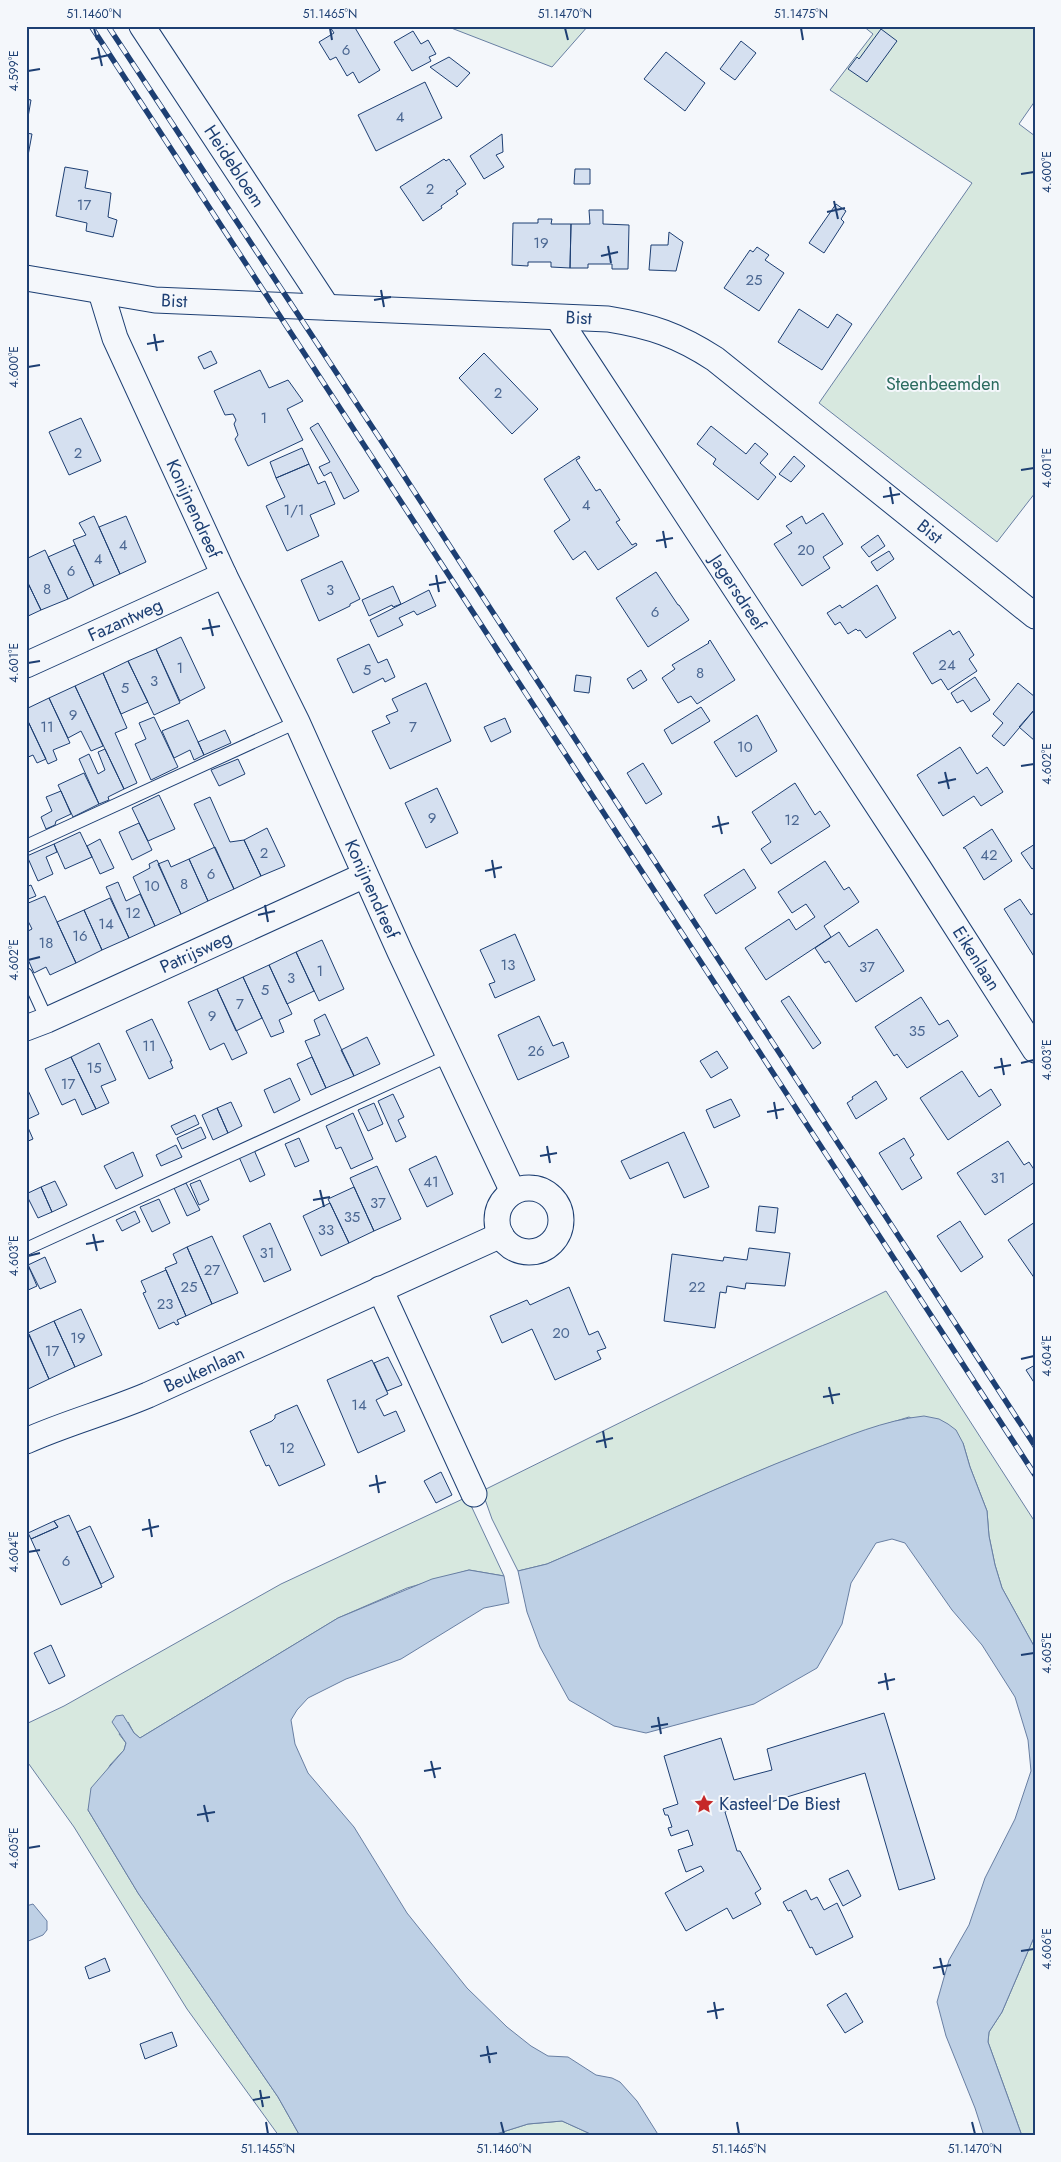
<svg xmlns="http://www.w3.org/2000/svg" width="1061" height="2162" viewBox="0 0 1061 2162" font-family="Jost,sans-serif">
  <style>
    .green { fill: #d7e8df; stroke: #687fa3 }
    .water { fill: #bed0e5; stroke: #687fa3 }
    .building { fill: #d5e0f0; stroke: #1d3f73 }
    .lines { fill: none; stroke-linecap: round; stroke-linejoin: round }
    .service-casing { stroke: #1d3f73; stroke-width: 14 }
    .minor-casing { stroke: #1d3f73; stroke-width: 27 }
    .service { stroke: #f4f7fb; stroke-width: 12 }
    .minor { stroke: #f4f7fb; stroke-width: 25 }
    .rail-casing { stroke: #1d3f73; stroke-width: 5.5 }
    .rail { stroke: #f4f7fb; stroke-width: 4; stroke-dasharray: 11; stroke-linecap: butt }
    .ticks { fill: none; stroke: #1d3f73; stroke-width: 2 }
    .labels { text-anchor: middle; stroke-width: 4; stroke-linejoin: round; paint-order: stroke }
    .number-label { font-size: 15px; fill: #4b6792 }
    .street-label { font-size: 18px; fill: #1d3f73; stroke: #f4f7fb }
    .park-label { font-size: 18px; fill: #2c6c60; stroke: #f4f7fb }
    .poi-label { font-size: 18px; fill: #1d3f73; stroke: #f4f7fb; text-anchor: start }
    .neatline { fill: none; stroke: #1d3f73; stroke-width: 2 }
    .ticks-label { font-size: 12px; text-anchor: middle; fill: #1d3f73 }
  </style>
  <rect width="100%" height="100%" fill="#f4f7fb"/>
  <path class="green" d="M446 26H588L552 67Z
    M863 26H1035V101L1019 124 1035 136V493L997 542 819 403 972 183 830 90 873 34Z
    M886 1291 1035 1522V1648L1002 1588 995 1565 989 1536 987 1511 970 1467 963 1443 909 1417C783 1454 667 1513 547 1564L518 1571 492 1519 482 1491Z
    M467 1497 504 1576 469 1570 407 1588 338 1618 140 1738 134 1733 128 1722 119 1734 126 1743 124 1750 110 1765 88 1810 138 1893 278 2097 300 2136H279L187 2009 74 1827 26 1760V1724L64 1706 281 1584Z
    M1035 1935V2136H1022L988 2042 989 2032 1002 2012Z
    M562 2121 595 2136H490L528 2124Z"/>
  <path class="water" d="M924 1416 939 1419 948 1424 956 1430 963 1443 970 1467 987 1511 989 1536 995 1565 1002 1588 1035 1648V1935L1002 2012 989 2032 988 2042 1022 2136H984L975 2108 946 2036 937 2002 949 1960 969 1925 985 1878 1015 1819 1031 1771 1028 1740 1015 1697 982 1645 952 1610 905 1543 892 1539 876 1543 851 1583 842 1624 817 1668 754 1704 646 1733 614 1726 569 1700 540 1647 527 1612 518 1571 547 1564C634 1527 720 1485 808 1451 846 1437 884 1420 924 1416Z
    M469 1570 504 1576 509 1603 484 1608 401 1659 346 1679 308 1698 297 1710 291 1720 295 1744 308 1773 354 1827 407 1913 467 1988 507 2027 531 2046 548 2056 568 2057 596 2075 612 2078 620 2082 637 2101 659 2136H595L562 2121 528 2124 490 2136H300L278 2097 138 1893 88 1810 91 1788 124 1750 126 1743 112 1722 116 1716 123 1715 134 1733 140 1738 338 1618 432 1579Z
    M33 1904 47 1921V1930L43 1935 26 1942V1906Z"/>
  <path class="building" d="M332 26H354L380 70 359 83 353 72 347 76 336 57 330 60 319 42 334 33 330 27Z
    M881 29 897 41 867 82 848 69 857 57 859 59Z
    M413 31 421 44 428 40 436 54 429 57 431 61 412 71 394 42Z
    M741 41 756 53 735 80 720 69Z
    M666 52 705 83 685 111 644 79Z
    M449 57 470 73 457 87 430 67Z
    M425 82 442 118 376 151 358 115Z
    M26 99 31 100 27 123H26Z
    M26 133 32 134 27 161H26Z
    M502 134 503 152 496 155 504 167 484 179 470 156Z
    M444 159 446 161 449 159 466 184 456 191 458 194 441 206 442 208 423 221 400 187Z
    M65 167 88 171 85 188 111 193 108 217 117 220 113 237 86 231 87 223 56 216Z
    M575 169H590V184H574Z
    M836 204 846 211 841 219 844 222 824 253 809 243Z
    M589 210H603V224L629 225 628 269H612V264H588V268H570L571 224H590Z
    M538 219H552L551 224H571L570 268 551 267V262H528V266L512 265 513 223H538Z
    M669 232 683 242 676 271 649 270 651 245H668Z
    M757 247 769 255 765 260 784 273 759 311 724 288 750 250 753 252Z
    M799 309 828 328 837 314 852 324 822 370 778 342Z
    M211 351 217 363 204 369 198 357Z
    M484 353 538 409 512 434 459 378Z
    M260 370 269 388 288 380 303 401 287 409 303 440 248 466 235 439 238 435 234 424 236 420 233 414 225 415 214 391Z
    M81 418 101 461 69 475 49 432Z
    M318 423 359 491 344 499 331 472 324 476 319 467 330 462 310 428Z
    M711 426 746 454 755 443 768 454 760 463 776 477 758 500 713 464 716 459 697 444Z
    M302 448 309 464 276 478 270 462Z
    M579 456 580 458 576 460 596 491 600 489 620 520 616 522 632 545 636 543 637 545 598 570 585 551 573 560 554 531 570 520 544 479Z
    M794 456 805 466 791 482 779 474Z
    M309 464 318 484 325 481 335 504 310 515 319 536 287 551 266 506 285 497 276 478Z
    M823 513 843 544 823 557 830 568 802 586 774 544 792 533 786 526 802 516 806 524Z
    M94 516 120 574 94 586 73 540 86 535 79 523Z
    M126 516 146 562 120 574 99 527Z
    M878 535 885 546 869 557 861 547Z
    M75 545 94 586 68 599 48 557Z
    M45 550 68 599 41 610 26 579V559Z
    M889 551 894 559 877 571 871 562Z
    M342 561 360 599 350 604V606L319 621 301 580Z
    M656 572 678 605H679L689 620 648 647 616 598Z
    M26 579 41 610 26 617Z
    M877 585 896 618 866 638 860 630 858 631 856 629 848 634 840 622 835 625 827 613 840 605 842 608Z
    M393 586 401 604 393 607 392 605 369 616 362 600Z
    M429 590 436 606 417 615 414 611 399 618 403 625 378 637 370 620Z
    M950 630 953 635 959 631 974 655 969 659 977 671 948 690 941 679 932 684 913 653Z
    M181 637 205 688 180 701 156 649Z
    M710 640 735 680 697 704 691 696 678 703 662 678 675 669 672 665 709 643 708 642Z
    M369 644 378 663 387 659 395 677 385 682 383 678 353 693 337 659Z
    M156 649 180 703 154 715 128 661Z
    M128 661 148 702 121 714 103 673Z
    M641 670 647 680 633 689 627 679Z
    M103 673 127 728 115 733 137 783 124 789 75 686Z
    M576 675 591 677 589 693 574 691Z
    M975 677 990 700 971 712 963 700 957 703 951 693Z
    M426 683 451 741 390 769 372 731 390 723 386 716 398 711 392 699Z
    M1018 683 1035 697V709L1004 746 992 736 1003 723 993 714Z
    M75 686 103 746 91 751 81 731 68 738 49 698Z
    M49 698 70 743 53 750 57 760 48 764 26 717V709Z
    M701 707 710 721 672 744 664 730Z
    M1035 709V741L1019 727Z
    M757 715 777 751 736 777 714 742Z
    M26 717 46 759 37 763 33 755 26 758Z
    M154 717 178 767 151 780 135 744 146 739 139 723Z
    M505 718 511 732 491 742 484 727Z
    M188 720 204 755 194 760 190 750 174 758 162 731Z
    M225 730 231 743 204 755 198 742Z
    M960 747 977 774 987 767 1003 792 981 806 974 796 943 816 917 775Z
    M105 749 124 789 108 797 109 800 99 804 79 759 89 754 98 774 105 770 98 752Z
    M238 759 245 774 219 786 211 770Z
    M643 763 662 794 646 804 627 773Z
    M84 773 99 804 73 817 58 785Z
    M795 783 815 815 820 811 830 826 771 864 761 849 771 842 752 812Z
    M437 788 458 833 426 848 405 803Z
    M61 791 71 814 56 821 55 825 46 829 41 817 52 811 46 797Z
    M159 795 175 829 148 841 132 808Z
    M210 797 230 842 244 840 261 876 234 889 194 804Z
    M139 823 152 850 132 860 119 832Z
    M267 828 285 866 261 876 244 840Z
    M992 829 1012 861 984 880 965 848H963Z
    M80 832 92 857 65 869 54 844Z
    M100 839 114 868 100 874 87 846Z
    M54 844 57 852 46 857 53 874 38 881 27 856Z
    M1035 844V867L1032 869 1021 853Z
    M215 847 234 889 208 901 189 859Z
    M189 859 208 901 181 914 158 864 168 860 171 867Z
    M157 860 181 914 155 926 133 877 150 868 149 864Z
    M825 861 844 890 849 887 859 902 824 926 831 937 766 980 745 948 789 919 796 930 815 917 806 904 792 913 778 892Z
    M744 869 756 888 716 914 704 895Z
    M118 882 126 901 140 894 155 926 129 938 106 887Z
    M31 885 36 896 26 900V887Z
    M45 896 76 963 50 975 46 967 34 973 26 955V932L32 929 26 917V904Z
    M110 898 129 938 102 950 84 910Z
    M1020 899 1031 915 1035 912V958L1004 909Z
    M84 910 102 950 76 963 57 922Z
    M877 929 904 971 856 1002 829 961 825 963 815 948 839 932 849 947Z
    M515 934 535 980 495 998 489 984 495 982 480 950Z
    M322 940 344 989 319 1001 296 952Z
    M296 952 314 991 287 1004 269 965Z
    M269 965 292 1014 279 1020 284 1032 271 1037 243 977Z
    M243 977 262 1018 236 1031 217 989Z
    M217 989 247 1053 232 1060 224 1043 210 1050 188 1002Z
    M789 996 821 1043 813 1049 781 1001Z
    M921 997 939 1025 948 1020 958 1036 907 1068 897 1054 894 1056 875 1027Z
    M325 1014 354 1076 326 1088 305 1041 320 1035 314 1020Z
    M539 1016 553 1046 563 1042 569 1057 518 1080 498 1035Z
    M152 1019 172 1061H170L173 1068 149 1079 126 1031Z
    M367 1037 380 1064 354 1076 341 1050Z
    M99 1043 116 1080 101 1086 109 1103 96 1109 71 1057Z
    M717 1051 728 1068 711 1078 700 1061Z
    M71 1057 96 1109 82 1115 75 1099 62 1105 45 1069Z
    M312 1057 326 1088 311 1095 297 1064Z
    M962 1071 979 1097 991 1089 1001 1105 948 1140 920 1098Z
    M290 1078 300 1100 274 1113 264 1090Z
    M876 1081 887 1099 856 1119 847 1103 853 1099 852 1097Z
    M26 1086 39 1114 26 1120Z
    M393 1094 404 1117 398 1120 406 1137 396 1142 378 1101Z
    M731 1099 740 1116 714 1128 706 1110Z
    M231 1102 242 1126 228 1133 217 1108Z
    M374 1103 383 1124 368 1131 358 1110Z
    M217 1108 228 1133 213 1140 202 1115Z
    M353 1113 373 1159 351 1169 341 1147 336 1149 326 1126Z
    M195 1115 199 1124 176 1135 171 1126Z
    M26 1123 33 1139 26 1142Z
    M201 1127 206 1138 182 1149 177 1138Z
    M684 1132 709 1187 684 1198 668 1162 630 1179 621 1161Z
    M299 1138 309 1161 295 1167 285 1144Z
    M904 1138 914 1155 910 1158 922 1178 902 1190 879 1153Z
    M1008 1141 1024 1165 1029 1162 1035 1171V1182L985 1215 957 1173Z
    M176 1145 182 1157 161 1166 156 1155Z
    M254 1150 265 1175 250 1182 239 1157Z
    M133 1152 143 1176 116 1189 104 1166Z
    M436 1156 453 1194 427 1207 409 1169Z
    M377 1166 401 1219 374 1231 350 1178Z
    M200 1180 209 1200 199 1205 190 1184Z
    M55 1181 67 1205 52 1212 41 1187Z
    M186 1183 200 1210 187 1216 174 1188Z
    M41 1187 52 1212 38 1218 26 1194Z
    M354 1187 374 1231 349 1243 328 1199Z
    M159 1199 170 1223 152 1232 140 1207Z
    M330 1203 349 1243 321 1256 303 1216Z
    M759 1206 778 1208 775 1233 756 1231Z
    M135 1211 140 1222 122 1231 116 1220Z
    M960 1221 983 1257 961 1272 937 1236Z
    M1035 1222V1279L1008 1240Z
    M270 1223 291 1270 264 1282 243 1236Z
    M212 1236 238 1293 212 1304 187 1247Z
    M187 1247 212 1304 186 1316 165 1268 177 1263 173 1254Z
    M749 1248 790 1253 785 1286 746 1283 745 1289 727 1286 726 1293 720 1292 715 1328 664 1321 672 1254 723 1261 724 1257 747 1260Z
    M45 1257 56 1282 40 1289 28 1265Z
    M28 1265 37 1286 26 1291V1266Z
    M166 1270 186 1316 177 1320 179 1324 176 1325 174 1322 159 1329 143 1293 146 1292 141 1281Z
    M569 1287 589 1335 598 1331 606 1348 597 1351 601 1359 555 1380 532 1329 502 1343 490 1316 527 1300 530 1305Z
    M81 1309 102 1355 75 1367 54 1321Z
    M54 1321 75 1367 49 1379 28 1333Z
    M29 1334 49 1379 26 1390V1335Z
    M388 1357 402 1385 387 1391 374 1363Z
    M372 1360 388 1394 376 1400 384 1416 396 1411 405 1431 358 1453 327 1380Z
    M1035 1365V1384L1026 1370Z
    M297 1405 325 1465 279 1486 269 1465 266 1466 250 1431 272 1421 275 1418V1415Z
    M441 1472 452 1495 436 1503 424 1481Z
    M69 1515 102 1587 61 1605 31 1539 58 1527 54 1521Z
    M54 1521 58 1527 31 1539 28 1533Z
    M90 1526 114 1577 101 1584 77 1532Z
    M51 1645 65 1676 49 1684 34 1653Z
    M884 1713 935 1879 899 1890 865 1773 748 1809 746 1805 725 1812 737 1851H740L761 1889 755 1893 761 1904 733 1919 727 1908 686 1931 665 1893 704 1871 701 1866 686 1872 678 1850 693 1845 688 1830 671 1836 668 1828 672 1827 668 1815H665L663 1809 678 1804 664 1756 721 1738 734 1780 772 1770 767 1749Z
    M848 1870 861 1896 843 1906 829 1879Z
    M806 1890 811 1900 817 1897 824 1910 837 1903 853 1937 816 1955 812 1947 810 1948 791 1910 788 1911 783 1902Z
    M105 1958 110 1971 89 1979 85 1967Z
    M846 1993 863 2022 845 2033 827 2005Z
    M172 2032 177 2046 145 2059 140 2044Z"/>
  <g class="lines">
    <defs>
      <path id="service" d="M26 846 297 722
        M26 974 47 1020
        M26 1249 448 1056"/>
      <g id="minor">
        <path id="s1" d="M142 26 327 307"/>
        <path id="s2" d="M26 278 155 300 608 319C651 326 678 335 715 359L1035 616"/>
        <path id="s3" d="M101 292 115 338 224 575 297 722 400 952 513 1192"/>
        <path id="s4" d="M558 318 918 867 1035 1050"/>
        <path id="s5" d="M26 665 224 575"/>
        <path id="s6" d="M26 1028 47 1020 365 875"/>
        <circle cx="529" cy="1220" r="32"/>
        <path d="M380 1289 474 1494"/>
        <path id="s7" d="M26 1441C66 1423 108 1412 148 1395L501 1235"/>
      </g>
    </defs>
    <use href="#service" class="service-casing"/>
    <use href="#minor" class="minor-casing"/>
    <use href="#service" class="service"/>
    <use href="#minor" class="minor"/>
    <defs>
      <path id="rail" d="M91 26 1035 1475
        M108 26 386 448 1035 1446"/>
    </defs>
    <use href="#rail" class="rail-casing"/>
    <use href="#rail" class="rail"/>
  </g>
  <path class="ticks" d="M94 28 97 40M330 28 332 40M565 28 568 40M801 28 803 40M98 48 102 66M91 59 109 55M28 71 40 69M1021 174 1034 172M834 201 838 219M827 212 845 208M608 246 611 263M601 256 618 252M381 290 384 307M374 300 391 297M154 334 157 351M147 344 164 341M28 367 40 365M1021 470 1034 468M890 487 893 504M883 497 900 494M663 531 666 548M656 541 673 538M436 575 439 592M429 585 446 582M209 619 213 636M202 629 220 626M28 663 40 661M1021 766 1034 764M945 772 949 789M938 783 956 779M718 816 722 834M712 827 729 823M492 860 495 878M485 871 502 867M265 905 268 922M258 915 275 911M28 960 40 957M1001 1058 1004 1075M1021 1063 1034 1060M994 1068 1011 1065M774 1102 777 1119M767 1112 784 1109M547 1146 550 1163M540 1156 557 1153M320 1190 324 1207M313 1200 330 1197M93 1234 97 1251M86 1244 104 1241M28 1256 40 1253M1021 1359 1034 1356M829 1387 833 1404M823 1397 840 1394M603 1431 606 1448M596 1442 613 1438M376 1475 379 1493M369 1486 386 1482M149 1519 152 1537M142 1530 159 1526M28 1552 40 1550M1021 1655 1034 1653M885 1673 888 1690M878 1683 895 1679M658 1717 661 1734M651 1727 668 1724M431 1761 435 1778M424 1771 441 1768M204 1805 208 1822M197 1815 215 1812M28 1848 40 1846M1021 1951 1034 1949M940 1958 944 1975M933 1968 951 1965M714 2002 717 2019M707 2012 724 2009M487 2046 490 2063M480 2056 497 2053M260 2090 263 2107M253 2100 270 2097M266 2122 268 2134M501 2122 504 2134M737 2122 739 2134M972 2122 975 2134"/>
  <defs>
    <symbol id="sight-bare" viewBox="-9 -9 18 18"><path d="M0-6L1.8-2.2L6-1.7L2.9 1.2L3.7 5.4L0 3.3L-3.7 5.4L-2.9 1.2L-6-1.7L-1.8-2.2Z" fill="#c62828" stroke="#f4f7fb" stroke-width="2.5" paint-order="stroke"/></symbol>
  </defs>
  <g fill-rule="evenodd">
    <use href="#sight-bare" x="690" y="1790" width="28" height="28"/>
  </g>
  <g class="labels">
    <g class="number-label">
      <text x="346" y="55">6</text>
      <text x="400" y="122">4</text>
      <text x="430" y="194">2</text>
      <text x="84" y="210">17</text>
      <text x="541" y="248">19</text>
      <text x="754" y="285">25</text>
      <text x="498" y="398">2</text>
      <text x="264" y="423">1</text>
      <text x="78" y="458">2</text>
      <text x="586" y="510">4</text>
      <text x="294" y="515">1/1</text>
      <text x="123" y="550">4</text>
      <text x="806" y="555">20</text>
      <text x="98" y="564">4</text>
      <text x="71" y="576">6</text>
      <text x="47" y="594">8</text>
      <text x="330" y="595">3</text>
      <text x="655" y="617">6</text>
      <text x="947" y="670">24</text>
      <text x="180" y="673">1</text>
      <text x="367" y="675">5</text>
      <text x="700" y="678">8</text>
      <text x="154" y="686">3</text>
      <text x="125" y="693">5</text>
      <text x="73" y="720">9</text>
      <text x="47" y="732">11</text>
      <text x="413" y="732">7</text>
      <text x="745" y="752">10</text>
      <text x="432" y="823">9</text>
      <text x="792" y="825">12</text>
      <text x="264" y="858">2</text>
      <text x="989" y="860">42</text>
      <text x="211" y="879">6</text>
      <text x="184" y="889">8</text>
      <text x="152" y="891">10</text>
      <text x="133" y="918">12</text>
      <text x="106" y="929">14</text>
      <text x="80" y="941">16</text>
      <text x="46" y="948">18</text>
      <text x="508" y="970">13</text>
      <text x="867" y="972">37</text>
      <text x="320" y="976">1</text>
      <text x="291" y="983">3</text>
      <text x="265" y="995">5</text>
      <text x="240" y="1009">7</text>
      <text x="212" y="1021">9</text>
      <text x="917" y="1036">35</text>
      <text x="149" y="1051">11</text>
      <text x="536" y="1056">26</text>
      <text x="94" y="1073">15</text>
      <text x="68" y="1089">17</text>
      <text x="998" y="1183">31</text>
      <text x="431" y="1187">41</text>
      <text x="378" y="1208">37</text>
      <text x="352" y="1222">35</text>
      <text x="326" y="1235">33</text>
      <text x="267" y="1258">31</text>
      <text x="212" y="1275">27</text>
      <text x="189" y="1292">25</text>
      <text x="697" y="1292">22</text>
      <text x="165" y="1309">23</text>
      <text x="561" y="1338">20</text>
      <text x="78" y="1343">19</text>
      <text x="52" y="1356">17</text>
      <text x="359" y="1410">14</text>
      <text x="287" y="1453">12</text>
      <text x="66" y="1566">6</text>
    </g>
    <g class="street-label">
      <text dy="6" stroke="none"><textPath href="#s1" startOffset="168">Heidebloem</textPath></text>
      <text dy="6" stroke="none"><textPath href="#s2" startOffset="150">Bist</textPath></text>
      <text dy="6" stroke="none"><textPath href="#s2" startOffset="555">Bist</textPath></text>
      <text dy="6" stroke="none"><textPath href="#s3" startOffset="236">Konijnendreef</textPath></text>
      <text dy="6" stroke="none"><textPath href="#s2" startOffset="975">Bist</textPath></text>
      <text dy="6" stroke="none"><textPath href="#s4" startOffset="328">Jagersdreef</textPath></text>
      <text dy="6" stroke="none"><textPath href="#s5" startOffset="109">Fazantweg</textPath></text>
      <text dy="6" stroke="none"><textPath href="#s3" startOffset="656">Konijnendreef</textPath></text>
      <text dy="6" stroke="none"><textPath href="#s6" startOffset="186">Patrijsweg</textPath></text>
      <text dy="6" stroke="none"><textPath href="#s4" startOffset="765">Eikenlaan</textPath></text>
      <text dy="6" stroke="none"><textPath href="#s7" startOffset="192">Beukenlaan</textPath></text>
    </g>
    <g class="park-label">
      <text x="943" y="390">Steenbeemden</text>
    </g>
    <g class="poi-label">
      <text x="719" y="1810">Kasteel De Biest</text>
    </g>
  </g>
  <rect width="1061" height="2162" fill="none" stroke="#f4f7fb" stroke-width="55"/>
  <rect x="28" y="28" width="1006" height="2106" class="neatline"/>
  <g class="ticks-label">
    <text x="94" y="18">51.1460°N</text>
    <text x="330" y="18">51.1465°N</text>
    <text x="565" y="18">51.1470°N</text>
    <text x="801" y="18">51.1475°N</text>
    <text transform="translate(14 71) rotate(-90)" y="4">4.599°E</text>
    <text transform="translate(1047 172) rotate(-90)" y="4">4.600°E</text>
    <text transform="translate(14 367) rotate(-90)" y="4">4.600°E</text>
    <text transform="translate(1047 468) rotate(-90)" y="4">4.601°E</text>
    <text transform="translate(14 663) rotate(-90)" y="4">4.601°E</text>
    <text transform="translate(1047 764) rotate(-90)" y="4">4.602°E</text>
    <text transform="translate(14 960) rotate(-90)" y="4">4.602°E</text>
    <text transform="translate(1047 1060) rotate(-90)" y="4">4.603°E</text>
    <text transform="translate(14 1256) rotate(-90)" y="4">4.603°E</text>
    <text transform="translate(1047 1356) rotate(-90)" y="4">4.604°E</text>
    <text transform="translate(14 1552) rotate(-90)" y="4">4.604°E</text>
    <text transform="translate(1047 1653) rotate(-90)" y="4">4.605°E</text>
    <text transform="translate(14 1848) rotate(-90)" y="4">4.605°E</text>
    <text transform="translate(1047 1949) rotate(-90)" y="4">4.606°E</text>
    <text x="268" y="2153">51.1455°N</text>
    <text x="504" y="2153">51.1460°N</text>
    <text x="739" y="2153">51.1465°N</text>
    <text x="975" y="2153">51.1470°N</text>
  </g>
</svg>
